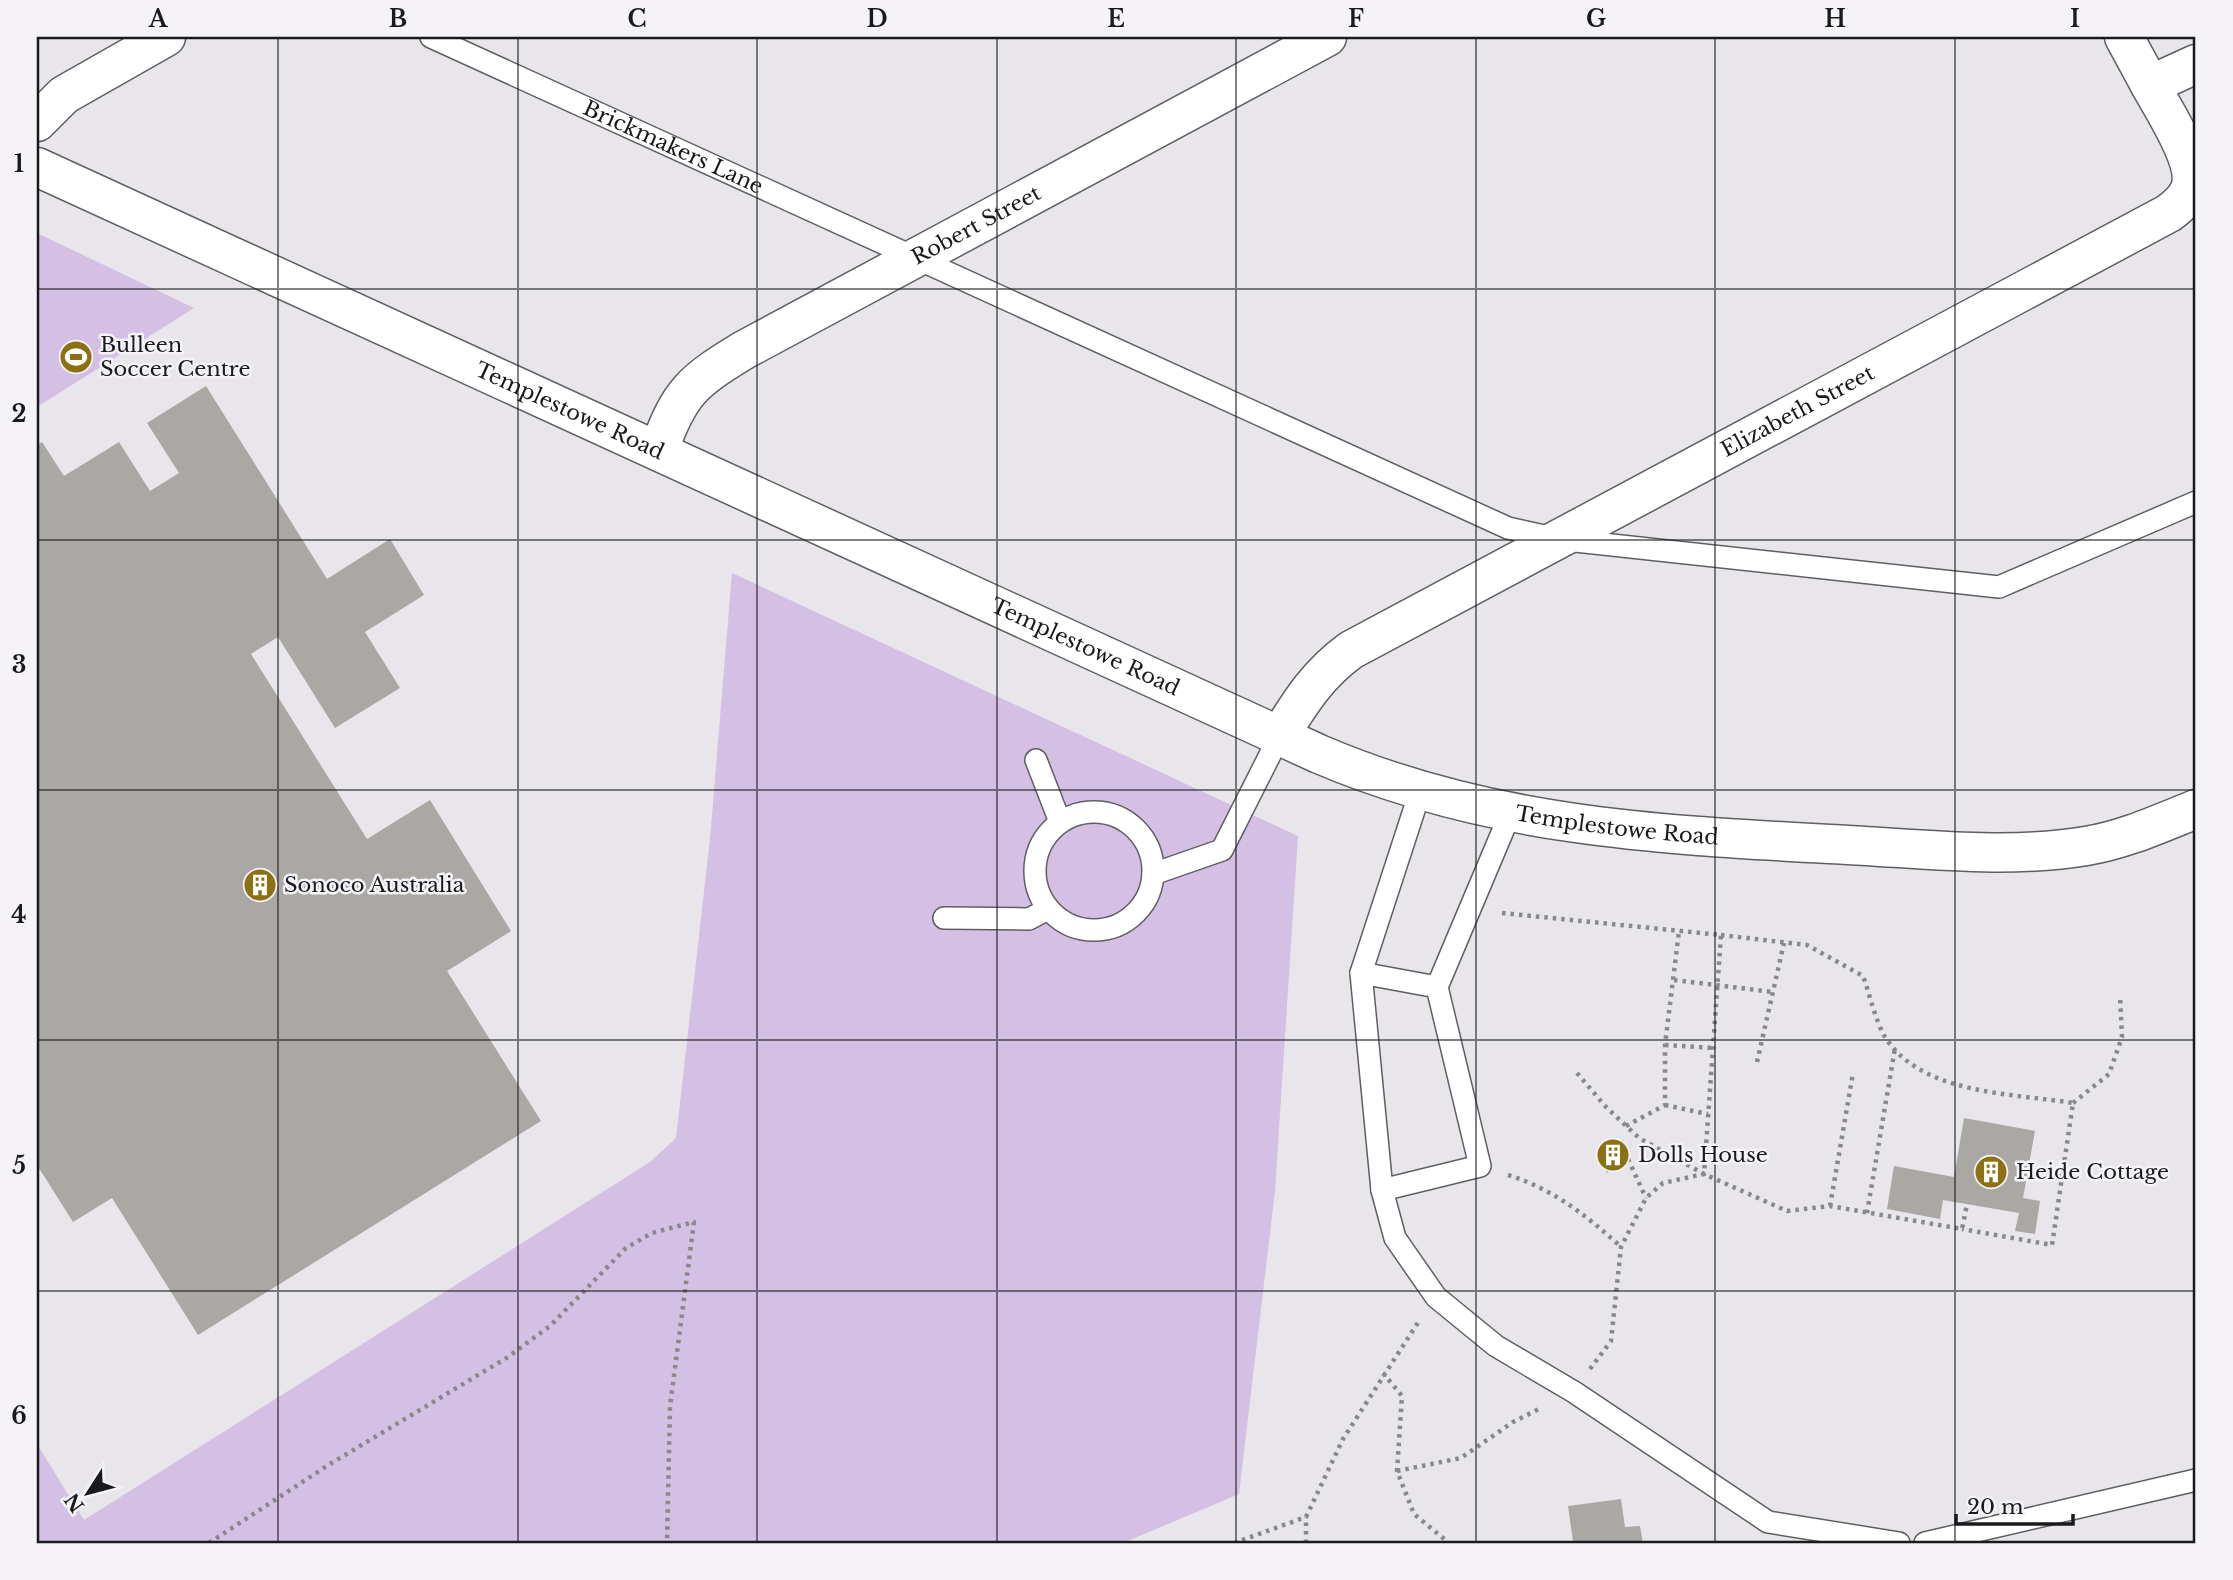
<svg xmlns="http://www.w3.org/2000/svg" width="2233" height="1580" viewBox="0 0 2233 1580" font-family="'Libre Baskerville',serif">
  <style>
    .grass { fill: #d4bfe5 }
    .building { fill: #aaa8a4 }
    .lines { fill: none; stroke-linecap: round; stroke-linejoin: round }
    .service-casing { stroke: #605e61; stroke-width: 24 }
    .minor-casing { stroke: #605e61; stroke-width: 41 }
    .primary-casing { stroke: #605e61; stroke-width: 41 }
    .path { stroke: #89888b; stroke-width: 4.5; stroke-dasharray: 3.5 5; stroke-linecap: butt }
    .service { stroke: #fff; stroke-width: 21 }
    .minor { stroke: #fff; stroke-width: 38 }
    .primary { stroke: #fff; stroke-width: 38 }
    .grid { fill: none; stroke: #1a191b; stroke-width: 2; stroke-opacity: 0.55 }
    .labels { text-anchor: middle; stroke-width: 5; stroke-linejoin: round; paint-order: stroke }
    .street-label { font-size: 21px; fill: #1a191b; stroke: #f5f3f7 }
    .poi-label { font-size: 21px; fill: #1a191b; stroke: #f5f3f7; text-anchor: start }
    .neatline { fill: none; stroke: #1a191b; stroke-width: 2.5 }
    .grid-label { font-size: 23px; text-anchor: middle; font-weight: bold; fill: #1a191b }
  </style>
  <rect width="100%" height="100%" fill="#e8e6ea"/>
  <path class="grass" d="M37 233 194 308 37 407Z
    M732 573 1298 836 1275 1191 1239 1494 1123 1543H37V1444L84 1520 650 1162 676 1138 710 839Z"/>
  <path class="building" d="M206 386 327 579 390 539 424 595 365 632 400 688 335 728 278 637 251 654 367 839 430 800 511 931 447 971 541 1121 198 1335 112 1198 73 1222 37 1165V445L42 442 64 476 119 442 150 491 179 473 147 423Z
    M1964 1118 2035 1131 2023 1198 2040 1201 2035 1234 2015 1231 2019 1213 1943 1200 1940 1219 1887 1209 1894 1166 1954 1177Z
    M1623 1140 1630 1154 1623 1157 1626 1164 1607 1173 1597 1152Z
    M1621 1499 1625 1527 1640 1526 1643 1543H1567L1573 1541 1568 1506Z"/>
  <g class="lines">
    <defs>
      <g id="service">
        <path id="s1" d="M431 37 1508 528 1557 539 1999 587 2196 502"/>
        <path d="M1036 760 1060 822"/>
        <path d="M1420 792 1361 973 1382 1190 1480 1166 1437 987 1510 814"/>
        <circle cx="1094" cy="871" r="59"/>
        <path d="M1153 874 1222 850 1280 735"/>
        <path d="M944 918 1029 919 1048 909"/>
        <path d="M1361 973 1437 987"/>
        <path d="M1382 1190 1395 1238 1436 1297 1496 1346 1574 1392 1768 1522 1899 1543"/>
        <path d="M1925 1543 2196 1480"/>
      </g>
      <g id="minor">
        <path d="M2124 37 2150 85"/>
        <path d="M37 122 64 95 166 37"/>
        <path id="s2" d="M659 450C679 392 693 381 744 350L1327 37"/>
        <path id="s3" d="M1280 735C1301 701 1318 674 1351 650L2169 213C2177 207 2186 200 2190 189 2200 163 2163 109 2150 85L2196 64"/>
      </g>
      <g id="primary">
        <path id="s4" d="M37 167 1319 754C1492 828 1663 835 1848 845 1926 849 2009 859 2086 846 2124 840 2161 823 2196 809"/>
      </g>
    </defs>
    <use href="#service" class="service-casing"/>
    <use href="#minor" class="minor-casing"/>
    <use href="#primary" class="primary-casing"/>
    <path class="path" d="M1502 913 1721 935 1704 1174 1639 1138 1606 1107 1577 1073
      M1721 935 1807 945 1863 976C1870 995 1875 1020 1885 1037 1922 1095 2012 1093 2073 1103L2052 1245 1962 1229
      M1674 980 1773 992
      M1665 1045 1713 1048
      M1757 1062 1784 943
      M2073 1103 2109 1074 2122 1037 2120 995
      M1665 1105 1708 1114
      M1626 1126 1665 1105V1045L1679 931
      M1628 1159 1646 1198
      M1508 1175C1553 1189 1586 1215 1621 1247
      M1830 1206 1853 1073
      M1867 1213 1895 1048
      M1590 1369 1611 1341 1621 1247 1646 1198 1663 1183 1704 1174 1787 1211 1830 1206 1962 1229 1967 1204
      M1383 1373 1402 1396 1397 1471 1414 1514 1449 1543
      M1397 1471 1461 1458 1513 1422 1541 1408
      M209 1543 330 1464 508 1357 550 1326 626 1248 652 1233 694 1222 670 1406 667 1543
      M1234 1543 1306 1517 1343 1439 1419 1321
      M1306 1543V1517"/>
    <use href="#service" class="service"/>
    <use href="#minor" class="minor"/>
    <use href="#primary" class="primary"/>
  </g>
  <path class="grid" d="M278 37V1543M518 37V1543M757 37V1543M997 37V1543M1236 37V1543M1476 37V1543M1715 37V1543M1955 37V1543M37 289H2196M37 540H2196M37 790H2196M37 1040H2196M37 1291H2196"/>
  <defs>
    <symbol id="stadium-disc" viewBox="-11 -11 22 22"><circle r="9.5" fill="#8b7114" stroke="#f5f3f7"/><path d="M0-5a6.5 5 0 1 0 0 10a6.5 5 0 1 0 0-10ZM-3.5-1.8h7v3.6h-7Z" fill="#fff"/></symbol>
    <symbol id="building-disc" viewBox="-11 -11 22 22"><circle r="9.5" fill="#8b7114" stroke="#f5f3f7"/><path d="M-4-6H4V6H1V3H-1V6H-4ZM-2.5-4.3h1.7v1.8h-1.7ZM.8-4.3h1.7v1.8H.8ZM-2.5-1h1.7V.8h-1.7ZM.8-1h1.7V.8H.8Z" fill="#fff"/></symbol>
  </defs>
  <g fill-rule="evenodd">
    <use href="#stadium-disc" x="57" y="338" width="38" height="38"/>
    <use href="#building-disc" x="241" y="866" width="38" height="38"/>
    <use href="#building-disc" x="1594" y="1136" width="38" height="38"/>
    <use href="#building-disc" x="1972" y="1153" width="38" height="38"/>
  </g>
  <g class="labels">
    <g class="street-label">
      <text dy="7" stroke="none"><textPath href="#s1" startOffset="266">Brickmakers Lane</textPath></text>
      <text dy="7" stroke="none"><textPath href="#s2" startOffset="399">Robert Street</textPath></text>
      <text dy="7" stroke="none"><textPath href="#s4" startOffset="586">Templestowe Road</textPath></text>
      <text dy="7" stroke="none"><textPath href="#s3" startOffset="618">Elizabeth Street</textPath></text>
      <text dy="7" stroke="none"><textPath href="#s4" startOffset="1153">Templestowe Road</textPath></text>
      <text dy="7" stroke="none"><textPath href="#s4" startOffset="1718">Templestowe Road</textPath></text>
    </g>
    <g class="poi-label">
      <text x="100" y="352">Bulleen<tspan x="100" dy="24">Soccer Centre</tspan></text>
      <text x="284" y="892">Sonoco Australia</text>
      <text x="1638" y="1162">Dolls House</text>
      <text x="2016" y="1179">Heide Cottage</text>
    </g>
  </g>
  <rect width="2233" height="1580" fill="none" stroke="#f5f3f7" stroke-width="77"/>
  <g transform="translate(88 1493) rotate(234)" stroke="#f5f3f7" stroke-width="5" paint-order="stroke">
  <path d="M0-5L12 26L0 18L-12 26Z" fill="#1a191b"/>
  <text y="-10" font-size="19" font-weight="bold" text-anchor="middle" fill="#1a191b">N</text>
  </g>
  <path d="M1956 1514v10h117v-10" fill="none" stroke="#1a191b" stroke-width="3.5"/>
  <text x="1967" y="1514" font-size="21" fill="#1a191b" stroke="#f5f3f7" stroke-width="5" paint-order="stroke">20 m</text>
  <rect x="38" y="38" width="2156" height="1504" class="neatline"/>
  <g class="grid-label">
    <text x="158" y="27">A</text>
    <text x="398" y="27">B</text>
    <text x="637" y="27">C</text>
    <text x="877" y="27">D</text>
    <text x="1116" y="27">E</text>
    <text x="1356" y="27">F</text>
    <text x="1596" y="27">G</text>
    <text x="1835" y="27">H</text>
    <text x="2075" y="27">I</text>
    <text x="19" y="172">1</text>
    <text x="19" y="422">2</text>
    <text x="19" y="673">3</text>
    <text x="19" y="923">4</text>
    <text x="19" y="1174">5</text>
    <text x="19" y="1424">6</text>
  </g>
</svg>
